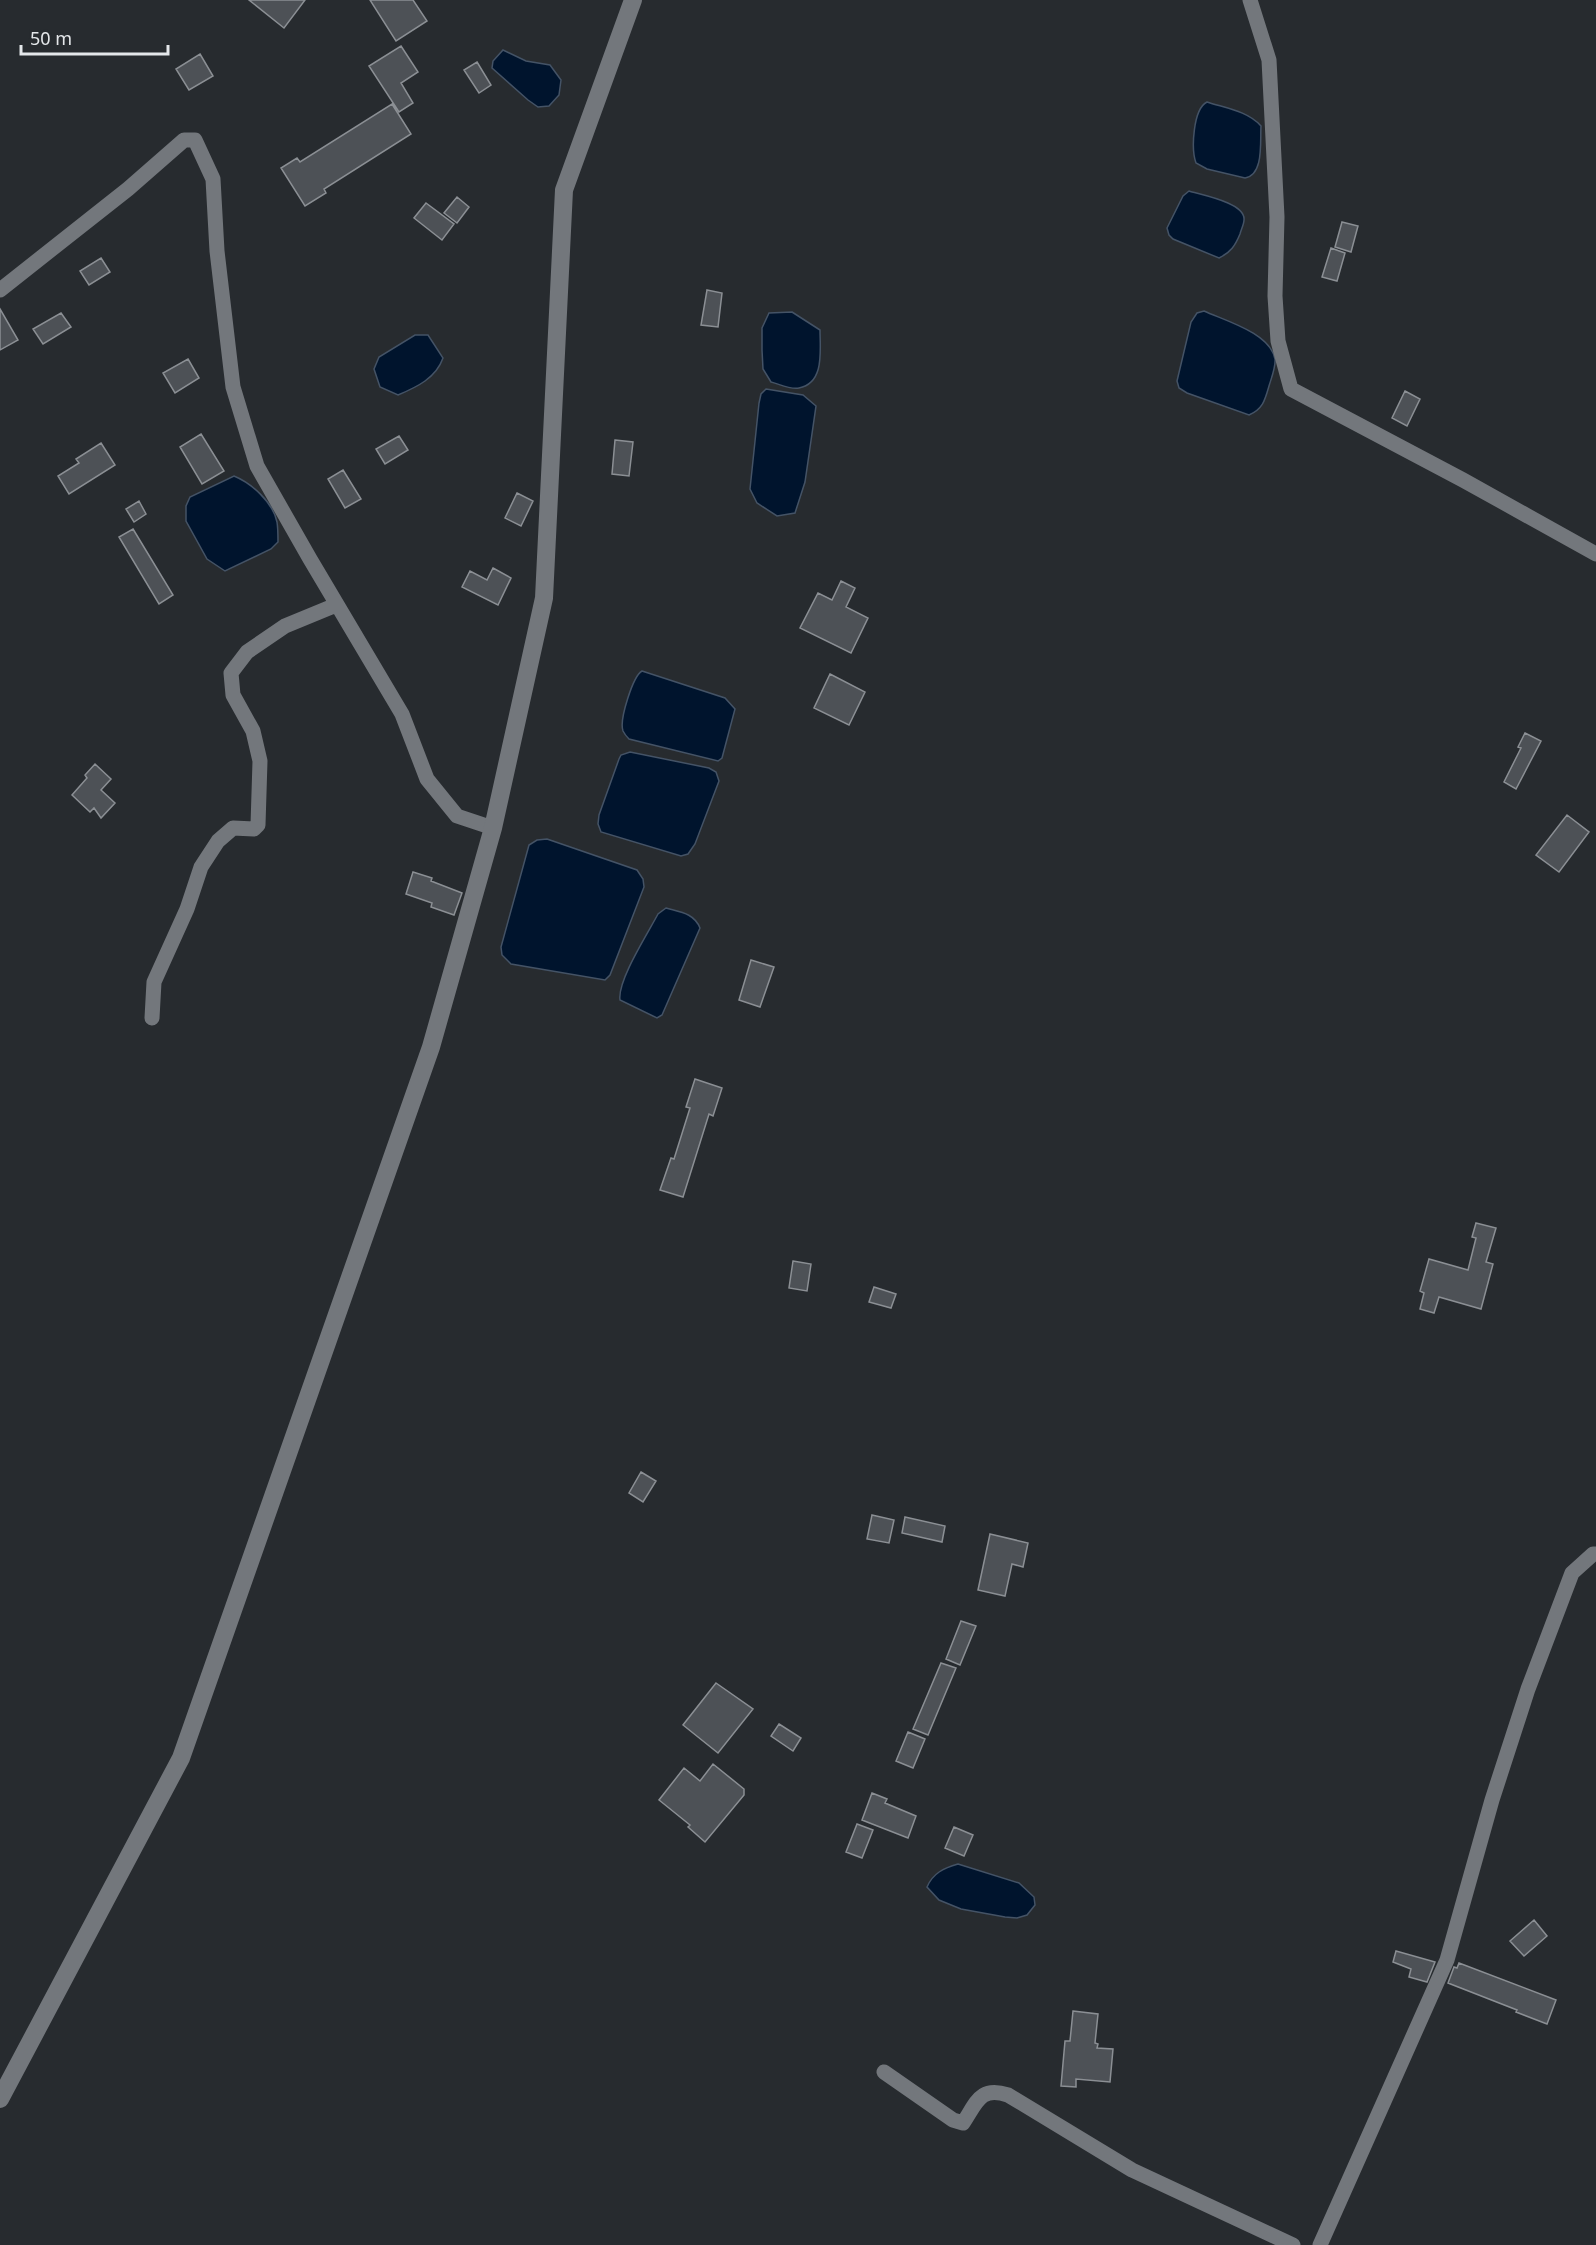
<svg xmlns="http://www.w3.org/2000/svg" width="1596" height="2245" viewBox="0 0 1596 2245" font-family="'Noto Sans',sans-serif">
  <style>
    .water { fill: #00142d; stroke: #445366; stroke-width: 1.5 }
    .building { fill: #4d5156; stroke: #8b8f94; stroke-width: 1.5 }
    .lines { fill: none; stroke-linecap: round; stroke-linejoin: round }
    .minor { stroke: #73777c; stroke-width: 15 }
    .tertiary { stroke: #73777c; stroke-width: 18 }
  </style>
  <rect width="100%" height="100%" fill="#272b2f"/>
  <path class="water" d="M503 50 526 61 550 65 561 80 559 95 549 106 538 107 528 100 492 68 493 61Z
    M1207 102C1225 108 1248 111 1261 126 1260 142 1264 175 1245 178L1207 169 1196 163C1191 149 1193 109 1207 102Z
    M1189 191C1202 195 1246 203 1244 220 1244 224 1241 230 1240 234 1235 246 1231 252 1219 258L1173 239 1169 235 1167 228 1183 196Z
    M1204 311C1226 321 1270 333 1275 359 1276 367 1271 379 1269 386 1265 400 1263 409 1249 415L1187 393 1179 388 1177 381 1191 322 1197 313Z
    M792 312 820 330C820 350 825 383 799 388 791 390 779 384 771 382L763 369 762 350V328L769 313Z
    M415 335H428L443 358C436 378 417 387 398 395L380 387 374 369 379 357Z
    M766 389 803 395 816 406 805 482 795 513 777 516 757 503 750 489 759 403 761 394Z
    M234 476C251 483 273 502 277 522 278 528 278 535 278 542L271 549 225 571 207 559 186 521V506L190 497Z
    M642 671 725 698 735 709 722 758 718 761 629 739C628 738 624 733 623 731 619 720 633 676 642 671Z
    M630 752 709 768 716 772 719 781 695 844 688 854 681 856 601 832 598 824 599 815 619 759 621 755Z
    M547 839 637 870 643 879 644 887 610 975 605 980 511 964 502 955 501 947 529 845 537 840Z
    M666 908C680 912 694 913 700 928L662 1015 657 1018 620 1000C617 981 648 933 658 914Z
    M958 1864 1019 1883 1034 1897 1035 1905 1027 1915 1017 1918 1005 1917 961 1909 939 1900 927 1887C933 1873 944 1868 958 1864Z"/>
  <path class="building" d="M249 0H305L284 28Z
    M370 0H413L427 21 396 41Z
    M401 46 418 72 401 83 413 103 399 112 369 66Z
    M200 54 213 76 189 90 176 69Z
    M477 62 491 85 479 93 464 70Z
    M392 104 411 134 324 189 326 193 305 206 281 168 297 158 300 162Z
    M457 197 469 207 457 223 444 213Z
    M426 203 454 224 442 240 414 218Z
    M1342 222 1358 226 1351 252 1335 247Z
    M1331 248 1345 253 1337 281 1322 277Z
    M101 258 110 272 89 285 80 271Z
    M707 290 722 293 718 327 701 325Z
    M0 309 18 340 0 350Z
    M61 313 71 327 43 344 33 329Z
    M188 359 199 378 175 393 163 373Z
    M1405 391 1420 399 1407 426 1392 418Z
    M201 434 224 471 202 484 180 447Z
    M399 436 408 450 385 464 376 449Z
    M615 440 633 442 629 476 612 474Z
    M101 443 115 465 69 494 58 476 79 463 76 459Z
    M343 470 361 499 345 508 328 479Z
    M517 493 533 501 521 526 505 518Z
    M139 501 146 514 134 522 126 509Z
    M133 529 173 595 159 604 119 537Z
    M493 568 511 578 498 605 462 587 470 571 487 580Z
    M841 581 855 588 846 607 868 618 851 653 800 628 818 593 832 600Z
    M830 674 865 692 849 725 814 708Z
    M1525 733 1541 741 1516 789 1504 782 1521 748 1518 747Z
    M95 764 111 779 101 790 115 803 101 818 94 808 90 812 72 795 87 778 85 775Z
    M1567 815 1589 832 1559 872 1536 855Z
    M413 872 432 878 431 881 462 893 454 915 431 907 432 903 406 894Z
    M751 960 774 967 760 1007 739 1000Z
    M695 1079 722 1088 713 1116 709 1114 683 1197 660 1190 671 1158 674 1159 690 1108 686 1107Z
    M1476 1223 1496 1228 1486 1262 1493 1264 1481 1309 1439 1297 1434 1313 1420 1309 1424 1293 1420 1291 1429 1259 1468 1270 1476 1238 1472 1237Z
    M793 1261 811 1264 807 1291 789 1288Z
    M874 1287 896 1294 891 1308 869 1302Z
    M641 1472 656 1481 643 1502 629 1493Z
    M872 1515 894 1520 889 1543 867 1539Z
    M905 1517 945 1526 942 1542 902 1533Z
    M990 1534 1028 1543 1023 1567 1012 1564 1005 1596 978 1590Z
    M961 1621 976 1626 960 1665 946 1659Z
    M941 1663 956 1668 928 1735 913 1729Z
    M716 1683 753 1709 718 1753 683 1725Z
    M779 1724 801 1738 793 1751 771 1736Z
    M908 1732 925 1739 913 1768 896 1761Z
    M713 1764 744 1789V1795L705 1842 688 1827 690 1825 659 1800 684 1768 700 1781Z
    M872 1793 887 1799 885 1803 916 1816 908 1838 862 1820Z
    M857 1824 873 1830 862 1858 846 1852Z
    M954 1827 973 1835 964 1856 945 1848Z
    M1534 1920 1547 1936 1524 1956 1510 1941Z
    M1396 1951 1435 1962 1427 1982 1409 1977 1411 1969 1393 1962Z
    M1459 1963 1556 2000 1547 2024 1516 2012 1517 2010 1448 1983 1454 1967 1457 1968Z
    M1073 2011 1098 2014 1095 2043 1098 2044 1097 2048 1113 2049 1110 2082 1076 2079V2087L1061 2086 1065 2041H1070Z"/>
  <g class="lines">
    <path class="minor" d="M1250 0 1269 60 1277 217 1275 296 1278 341 1291 389 1463 480 1596 554
      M0 290 128 189 184 140H195L213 179 217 251 233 387 257 466 310 559 402 714 427 779 457 816 493 828
      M152 1018 154 982 187 909 201 867 218 841 233 828 254 829 258 825 260 761 253 731 233 695 231 673 247 652 285 626 336 605
      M884 2072 953 2120 963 2123C977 2102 980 2086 1008 2095L1132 2170 1293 2245
      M1320 2245 1447 1960 1492 1800 1528 1689 1572 1573 1593 1554H1596"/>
    <path class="tertiary" d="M0 2099 181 1758 431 1047 493 828 544 598 564 190 633 0"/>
  </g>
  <path d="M21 45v9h147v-9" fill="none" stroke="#e4e7ea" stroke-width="3"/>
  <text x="30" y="45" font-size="18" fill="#e4e7ea" stroke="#272b2f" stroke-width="4.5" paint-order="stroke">50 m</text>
</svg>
